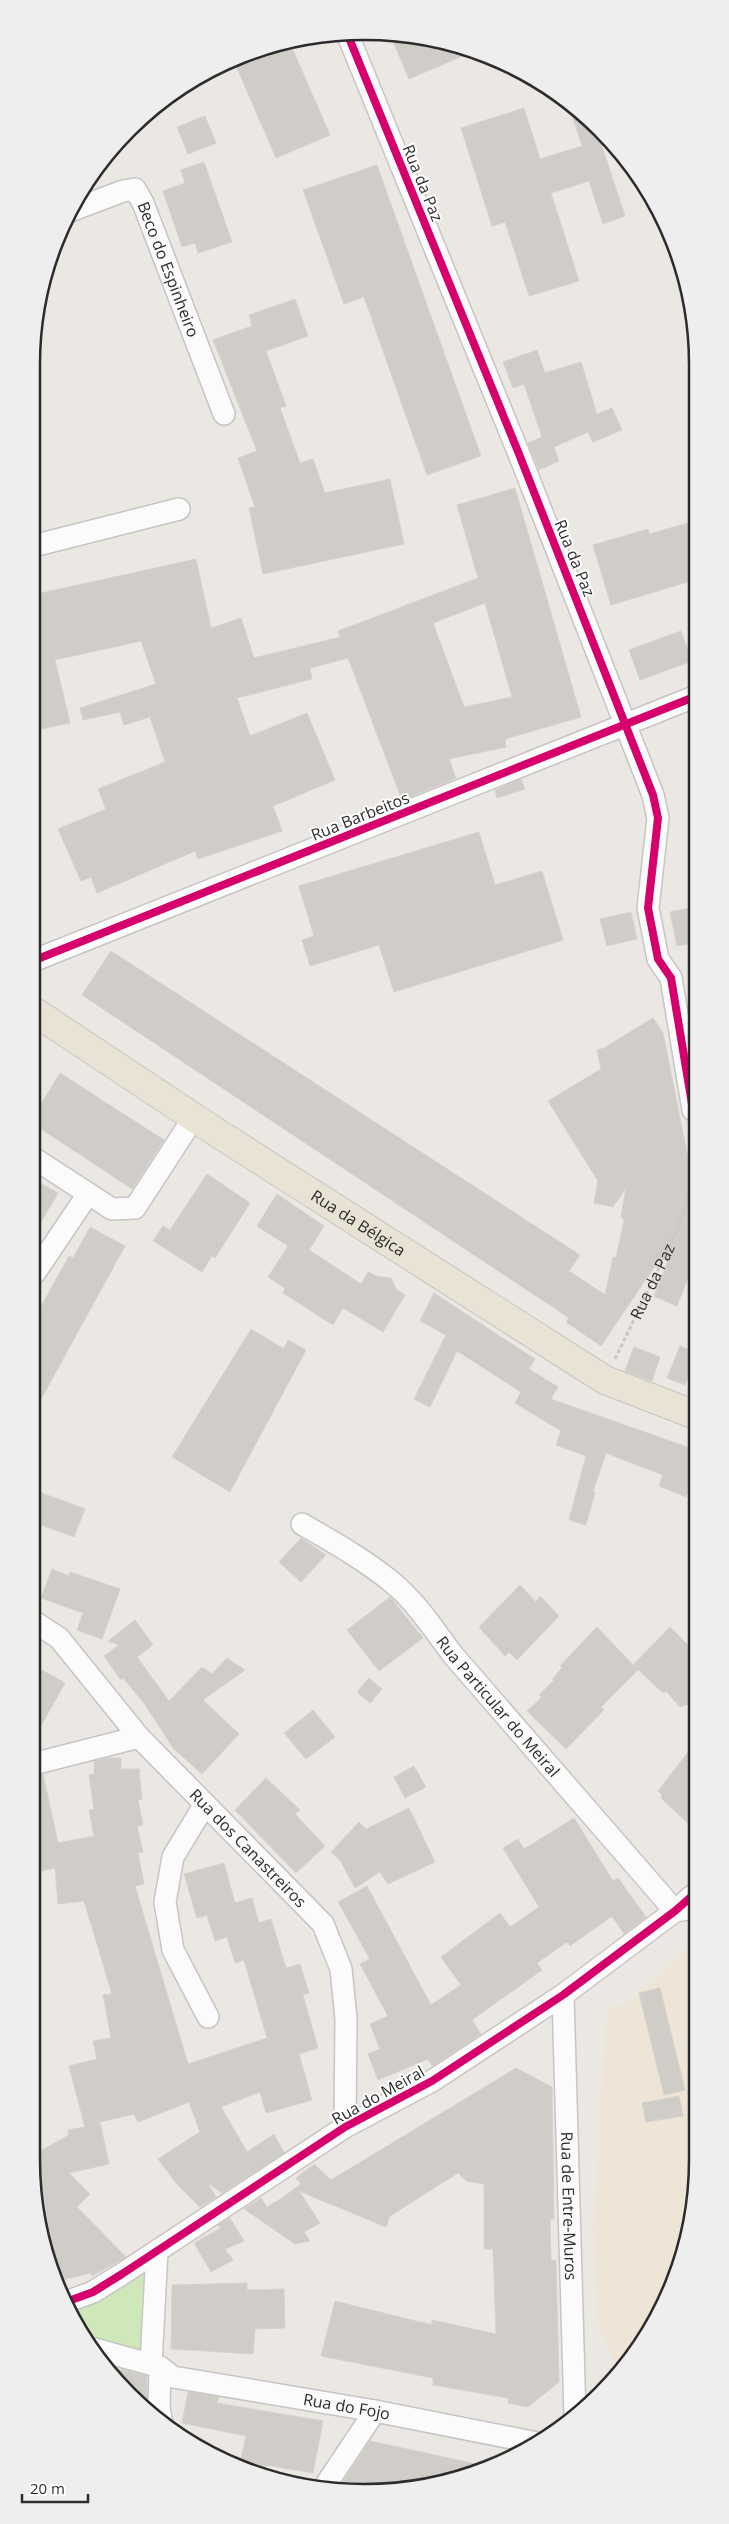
<svg xmlns="http://www.w3.org/2000/svg" width="729" height="2524" viewBox="0 0 729 2524" font-family="'Open Sans',sans-serif">
  <style>
    .education { fill: #eee5d6 }
    .green { fill: #cee8b9 }
    .building { fill: #d0cdc9; stroke: #d6d3ce; fill-rule: evenodd }
    .lines { fill: none; stroke-linecap: round; stroke-linejoin: round }
    .minor-casing { stroke: #c6c5c5; stroke-width: 24 }
    .major-casing { stroke: #c6c4c2; stroke-width: 30 }
    .path { stroke: #c8c8c7; stroke-width: 3; stroke-dasharray: 4 2.5; stroke-linecap: butt }
    .minor { stroke: #fcfbfb; stroke-width: 21 }
    .major { stroke: #e8e3d4; stroke-width: 28 }
    .cycleway-casing { stroke: #fff; stroke-width: 11 }
    .cycleway { stroke: #d6006c; stroke-width: 8 }
    .labels { text-anchor: middle; stroke-width: 4; stroke-linejoin: round; paint-order: stroke }
    .street-label { font-size: 16px; fill: #2c2c2c; stroke: #fff }
    .rim { fill: none; stroke: #2c2c2c; stroke-width: 2.5 }
  </style>
  <rect width="100%" height="100%" fill="#ebe7e2"/>
  <path class="education" d="M692 1942 691 2224 653 2326 619 2374 597 2318 594 2224 607 2009 629 2003Z"/>
  <path class="green" d="M145 2273 144 2347 137 2353 90 2340 72 2312 102 2301Z"/>
  <path class="building" d="M390 34 429 38 472 52 409 79Z
    M289 41 330 135 276 158 233 59Z
    M569 106 595 125 625 216 603 224 589 181 551 193 579 281 529 296 505 222 492 226 461 128 524 108 540 159 582 146Z
    M205 116 216 143 188 154 177 127Z
    M204 162 232 242 198 253 195 243 182 247 163 191 185 183 181 170Z
    M377 165 481 456 427 475 364 297 344 304 303 190Z
    M295 299 308 336 266 351 286 406 280 408 300 463 313 459 325 493 390 479 404 544 263 574 249 508 255 507 238 458 257 451 213 340 252 326 249 315Z
    M537 350 545 373 581 362 597 414 612 408 622 430 593 442 588 432 554 447 559 461 539 470 528 443 542 437 524 384 513 388 503 362Z
    M515 488 581 717 505 739 506 747 449 759 456 778 402 800 348 658 310 668 312 679 237 698 250 736 307 713 335 780 273 806 282 831 198 859 195 851 97 893 91 877 81 881 58 829 106 809 98 789 165 762 150 717 124 725 120 712 83 720 80 708 156 684 141 641 55 660 70 723 36 730 37 594 196 559 211 628 241 618 254 658 340 637 338 631 478 578 457 505ZM485 603 512 697 464 707 433 623Z
    M695 521 694 580 611 605 593 545 648 529 649 534Z
    M681 631 692 661 640 680 629 650Z
    M521 779 525 789 497 798 495 790Z
    M479 832 495 885 542 871 563 940 394 992 379 945 310 966 302 940 314 936 299 886Z
    M694 907V943L677 946 670 912Z
    M631 912 637 939 607 946 600 919Z
    M111 951 580 1255 569 1271 605 1295 613 1257 616 1258 624 1221 621 1216 626 1188 613 1207 594 1203 598 1181 548 1101 601 1069 597 1050 604 1048 653 1018 663 1033 693 1183V1266L677 1306 654 1296 668 1261 661 1257 601 1346 566 1322 569 1318 82 995Z
    M60 1073 164 1140 132 1189 35 1125V1114Z
    M207 1174 250 1203 215 1258 212 1256 202 1272 153 1241 163 1226 170 1230Z
    M35 1180 58 1193 34 1234 35 1199Z
    M277 1194 324 1226 309 1250 361 1284 368 1272 376 1276 391 1278 396 1289 405 1295 383 1332 343 1308 333 1325 283 1293 285 1288 268 1277 288 1246 257 1226Z
    M90 1227 125 1246 34 1412V1319L69 1256 73 1258Z
    M434 1293 535 1359 529 1369 558 1387 551 1399 693 1449V1479L686 1497 659 1486 663 1475 606 1453 593 1491 595 1492 586 1525 569 1520 586 1456 556 1445 561 1431 515 1403 521 1392 457 1351 430 1407 414 1399 446 1335 420 1321Z
    M251 1329 284 1349 288 1340 306 1350 230 1492 172 1457Z
    M680 1346 693 1351V1365L685 1385 667 1378Z
    M634 1347 660 1357 652 1381 625 1371Z
    M34 1490 85 1509 74 1537 33 1522Z
    M301 1538 326 1555 301 1582 279 1562Z
    M52 1569 69 1576 70 1572 120 1589 102 1639 77 1630 83 1613 41 1598Z
    M520 1585 536 1602 540 1596 559 1616 517 1660 509 1652 505 1656 479 1627Z
    M390 1597 423 1638 379 1671 347 1630Z
    M135 1620 153 1645 137 1657 169 1701 202 1667 212 1674 227 1658 245 1670 203 1700 239 1734 202 1774 173 1748 144 1703 123 1678 121 1680 104 1656 119 1645 108 1641Z
    M597 1627 638 1670 601 1707 604 1710 566 1749 527 1711 542 1697 539 1695 554 1680 552 1679 562 1668 560 1666Z
    M670 1627 692 1649V1703L680 1707 666 1691 663 1693 633 1665Z
    M33 1665 65 1683 33 1740Z
    M369 1678 382 1689 370 1703 357 1692Z
    M313 1710 335 1737 306 1759 284 1733Z
    M692 1747V1827L661 1798 662 1795 658 1791Z
    M107 1758H121V1769H139L142 1799 138 1800 143 1825 137 1826 143 1852 138 1853 144 1884 135 1886 188 2064 267 2038 244 1960 235 1963 227 1937 215 1941 207 1915 197 1918 184 1874 224 1863 235 1903 252 1898 259 1923 271 1919 286 1968 300 1964 309 1993 303 1995 318 2048 299 2054 312 2100 266 2113 260 2092 221 2107 247 2152 274 2134 284 2153 222 2193 208 2183 216 2197 200 2207 176 2183 158 2159 200 2132 189 2102 138 2122 134 2114 100 2122 109 2164 69 2173 90 2194 77 2207 126 2257 92 2276 90 2273 55 2282 38 2224 31 2156 69 2135 68 2130 85 2127 69 2066 97 2059 93 2041 111 2038 103 1995 112 1994 84 1901 58 1904 55 1868 32 1873 33 1776 43 1774 58 1843 94 1836 89 1810 94 1809 89 1775 94 1774V1761Z
    M414 1766 426 1787 405 1798 394 1777Z
    M266 1778 300 1810 295 1814 325 1846 296 1873 235 1810Z
    M409 1808 435 1862 388 1884 380 1872 355 1888 340 1860 331 1852 359 1822 366 1829Z
    M574 1818 613 1881 618 1878 646 1917 624 1934 612 1916 570 1946 567 1942 537 1963 542 1970 472 2020 481 2034 432 2066 428 2059 378 2080 368 2054 380 2049 370 2024 388 2016 360 1964 370 1959 338 1902 367 1886 431 2005 461 1985 441 1957 500 1913 510 1927 539 1907 503 1848 518 1839 524 1849Z
    M660 1988 685 2090 664 2095 639 1993Z
    M516 2068 552 2087 554 2219H550L551 2260H556L559 2382 528 2407 508 2403V2398L433 2385V2378L321 2356 335 2301 432 2325V2320L496 2334 493 2249H484V2184L466 2181 458 2173 390 2216 386 2227 299 2191 320 2223 304 2232 310 2241 295 2244 244 2209 261 2198 267 2207 282 2198 301 2184 296 2178 314 2164 331 2180Z
    M679 2096 683 2116 646 2122 642 2103Z
    M230 2218 244 2241 225 2249 233 2260 211 2272 194 2243 221 2228 218 2225Z
    M247 2283V2290L284 2289 285 2328 255 2329 253 2354 171 2349 172 2285Z
    M106 2366 147 2376V2403L143 2407 114 2379Z
    M188 2392 219 2397 217 2403 323 2421 313 2473 266 2465 265 2476 239 2467 246 2436 182 2423Z
    M370 2441 490 2467 451 2481 337 2491Z"/>
  <g class="lines">
    <defs>
      <g id="minor">
        <path d="M347 33 519 454 653 795 658 818 648 908 658 959 671 978 693 1110"/>
        <path id="s2" d="M70 211 123 191 135 189 143 203 224 414"/>
        <path d="M37 545 179 509"/>
        <path d="M35 960 694 697"/>
        <path d="M35 1159 112 1209 135 1208 194 1117"/>
        <path d="M34 1274 88 1194"/>
        <path id="s3" d="M302 1524C333 1542 365 1560 393 1583 417 1603 434 1630 453 1655L675 1911 688 1909"/>
        <path id="s4" d="M33 1621 59 1638 139 1737 323 1924 341 1969 346 2019 345 2127"/>
        <path d="M33 1764 139 1737"/>
        <path d="M205 1804 173 1857 165 1902 173 1950 208 2017"/>
        <path id="s5" d="M563 1995 575 2416"/>
        <path d="M66 2302 93 2292 122 2274 345 2127 432 2081 563 1995 675 1911 692 1896"/>
        <path id="s6" d="M95 2349 160 2367 173 2377 375 2411 537 2443"/>
        <path d="M151 2364 157 2251"/>
        <path d="M160 2367 159 2408 162 2424"/>
        <path d="M323 2489 375 2411"/>
      </g>
      <g id="major">
        <path id="s7" d="M35 1012 219 1134 605 1380 693 1414"/>
      </g>
    </defs>
    <use href="#minor" class="minor-casing"/>
    <use href="#major" class="major-casing"/>
    <path class="path" id="s1" d="M615 1359 678 1228 693 1181"/>
    <use href="#minor" class="minor"/>
    <use href="#major" class="major"/>
    <defs>
      <path id="cycleway" d="M347 33 519 454 653 795 658 818 648 908 658 959 671 978 693 1110
        M35 960 694 697
        M66 2302 93 2292 122 2274 345 2127 432 2081 563 1995 675 1911 692 1896"/>
    </defs>
    <use href="#cycleway" class="cycleway-casing"/>
    <use href="#cycleway" class="cycleway"/>
  </g>
  <g class="labels">
    <g class="street-label">
      <text transform="translate(423 183) rotate(68)" y="6">Rua da Paz</text>
      <text dy="6" stroke="none"><textPath href="#s2" startOffset="156">Beco do Espinheiro</textPath></text>
      <text transform="translate(575 558) rotate(68)" y="6">Rua da Paz</text>
      <text transform="translate(360 816) rotate(-22)" y="6">Rua Barbeitos</text>
      <text dy="6" stroke="none"><textPath href="#s7" startOffset="386">Rua da Bélgica</textPath></text>
      <text dy="6" stroke="none"><textPath href="#s1" startOffset="86">Rua da Paz</textPath></text>
      <text dy="6" stroke="none"><textPath href="#s3" startOffset="271">Rua Particular do Meiral</textPath></text>
      <text dy="6" stroke="none"><textPath href="#s4" startOffset="314">Rua dos Canastreiros</textPath></text>
      <text transform="translate(378 2095) rotate(-29)" y="6">Rua do Meiral</text>
      <text dy="6" stroke="none"><textPath href="#s5" startOffset="211">Rua de Entre-Muros</textPath></text>
      <text dy="6" stroke="none"><textPath href="#s6" startOffset="260">Rua do Fojo</textPath></text>
    </g>
  </g>
  <path d="M0 0H729V2524H0ZM364 40H365A324 324 0 0 1 689 364V2160A324 324 0 0 1 365 2484H364A324 324 0 0 1 40 2160V364A324 324 0 0 1 364 40Z" fill="#eee" fill-rule="evenodd"/>
  <path class="rim" d="M364 40H365A324 324 0 0 1 689 364V2160A324 324 0 0 1 365 2484H364A324 324 0 0 1 40 2160V364A324 324 0 0 1 364 40Z"/>
  <path d="M22 2494v8h66v-8" fill="none" stroke="#2c2c2c" stroke-width="2.5"/>
  <text x="30" y="2494" font-size="15" fill="#2c2c2c" stroke="#ffffff" stroke-width="4" paint-order="stroke">20 m</text>
</svg>
